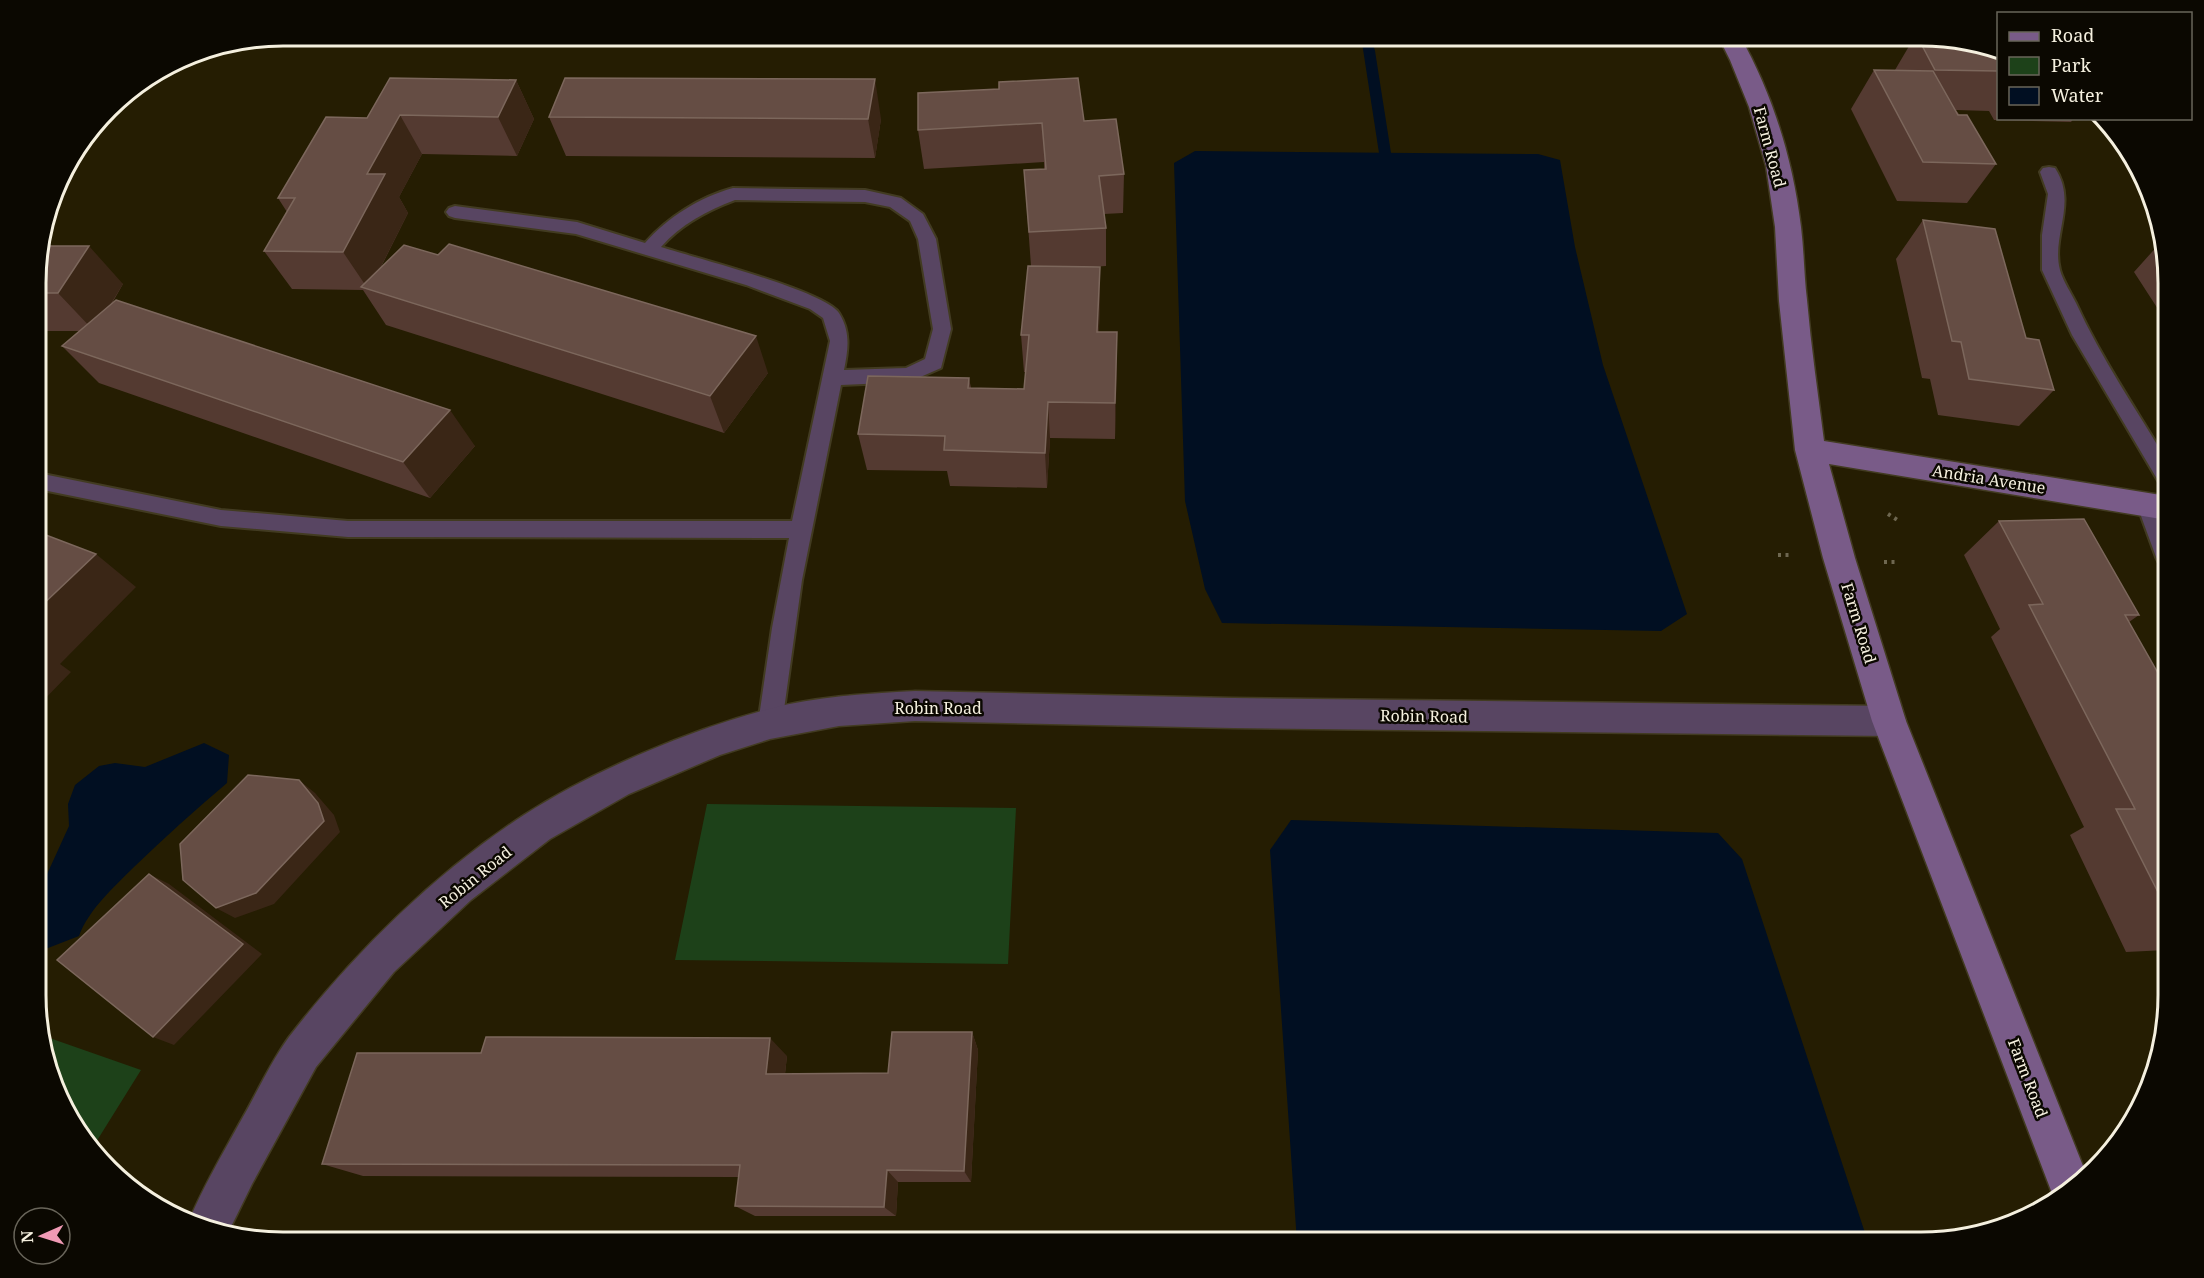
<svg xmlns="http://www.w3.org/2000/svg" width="2204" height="1278" viewBox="0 0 2204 1278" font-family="'Noto Serif',serif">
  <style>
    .green { fill: #1d4119 }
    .water { fill: #010f22 }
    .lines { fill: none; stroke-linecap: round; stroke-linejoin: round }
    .stream { fill: #010f22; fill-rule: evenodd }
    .lane-casing { stroke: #423b21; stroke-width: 4 }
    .street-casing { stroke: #423b21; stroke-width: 3 }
    .secondary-casing { stroke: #423b21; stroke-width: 3 }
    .path { stroke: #6e6750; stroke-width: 4; stroke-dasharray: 3 4.5; stroke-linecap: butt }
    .lane { fill: #584562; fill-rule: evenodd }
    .street { fill: #584562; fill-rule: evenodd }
    .secondary { fill: #795b88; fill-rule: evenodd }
    .wall { fill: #543a31 }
    .shaded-wall { fill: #3a2616 }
    .building { fill: #654d44; stroke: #7c675c; stroke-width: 1.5 }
    .labels { text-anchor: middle; stroke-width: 5; stroke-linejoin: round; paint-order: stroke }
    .street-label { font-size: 16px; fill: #f5f0df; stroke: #0b0801 }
    .rim { fill: none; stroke: #f5f0df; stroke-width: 3 }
  </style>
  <rect width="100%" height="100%" fill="#251d02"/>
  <path class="green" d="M707 804 1016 808 1008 964 675 960Z
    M41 1035 141 1070 93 1147 78 1132Z"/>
  <path class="water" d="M1195 151 1538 154 1560 160 1575 247 1603 365 1687 614 1661 631 1222 623 1205 589 1185 501 1174 163Z
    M204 743 229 755 227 783C195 810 164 838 134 867 114 887 89 909 79 936L48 948 38 946V894L69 826 68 804 75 785 99 766 115 763 145 767Z
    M1291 820 1718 833 1742 859 1868 1242H1297L1270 850Z"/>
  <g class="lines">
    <path class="stream" d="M1361 36H1371L1375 51 1391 153 1385 157 1379 153Z"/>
    <defs>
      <path id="lane" d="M2049 167 2055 168C2078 203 2051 235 2060 270 2063 281 2071 293 2076 303 2101 358 2136 409 2167 461V486L2160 484 2072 335 2042 270V235L2048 194 2040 172 2043 168Z
        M733 188 865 190 901 198 923 214 936 239 951 329 941 368 909 382 841 385 802 580 782 724 778 731 770 734 762 731 758 724 772 628 789 538 348 537 221 526 38 489V473L221 510 348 521H792L830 341 823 318 810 309 746 285 576 234 455 218 449 216 446 212 449 208 455 206 577 222 645 243C668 217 700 197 733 188ZM735 200 865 202 890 207 910 221 918 239 933 329 925 359 906 368 844 370C848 350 851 332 839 313 825 291 692 257 661 247 680 225 708 210 735 200Z
        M2147 497 2154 499 2167 531V566L2159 563 2156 557 2137 505 2140 499Z"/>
      <path id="street" d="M915 691 1233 698 1889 706 1901 710 1906 721 1901 732 1889 736 1233 728 915 721 839 726 770 739 720 755 629 794 550 839 471 900 394 972 316 1067 252 1184 227 1235 189 1221C203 1187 222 1155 239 1124 256 1095 270 1063 289 1037 354 953 435 873 524 815 592 771 690 730 769 709 816 696 866 694 915 691Z"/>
      <path id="secondary" d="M1718 36H1740C1773 95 1793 160 1801 227 1804 251 1804 276 1807 300 1811 347 1818 394 1824 441L2167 496V520L1829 464 1855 558 1906 721 2087 1176 2055 1201 1872 721 1823 558 1795 450 1779 301 1775 227 1766 166 1749 107 1730 60Z"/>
    </defs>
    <use href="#lane" class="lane-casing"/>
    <use href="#street" class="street-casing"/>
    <use href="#secondary" class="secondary-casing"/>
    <path class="path" d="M1888 514 1899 521
      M1778 555H1792
      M1884 562H1895"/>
    <use href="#lane" class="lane"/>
    <use href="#street" class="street"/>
    <use href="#secondary" class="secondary"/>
  </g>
  <path class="wall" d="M1915 36H1921L1998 50V118H2074L2071 122 1994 120 1989 111 1956 110 1996 164 1967 203 1897 201 1851 109 1874 70H1895Z
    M516 80 534 119 517 156 422 154 399 197 408 213 380 269 768 373 724 433 386 325 363 290 292 289 264 251 287 212 278 198 367 118Z
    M549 117 881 119 875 158 566 156Z
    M1084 121 1124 174 1123 213 1104 214 1106 228V266L1091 267H1100L1099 332H1117L1115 439 1050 438 1047 488 950 486 947 471 867 470 858 434 969 378 971 388 1024 389 1026 372H1024L1021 335 1031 266 1024 170 1044 169V162L924 169 918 130Z
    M2129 152 2135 159 2137 167 2128 153Z
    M1923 220 2026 338 2054 390 2019 426 1938 415 1930 379 1922 378 1896 259Z
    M2160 243 2167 267V323L2134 272Z
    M38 252 123 284 111 305 475 446 430 498 99 383 62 346 79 331H38Z
    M1999 521 2139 615 2129 622 2167 689V950L2126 952 2070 835 2084 827 1991 637 2000 629 1964 555Z
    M972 1032 978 1050 971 1182H898L896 1216H755L735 1206 739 1177 363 1176 322 1164 787 1056 785 1074 888 1073Z"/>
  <path class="shaded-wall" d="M875 79 881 119 875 158 868 119Z
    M516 80 534 119 517 156 498 117Z
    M400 115 422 154 399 197 408 213 369 290 368 289 343 252 367 174Z
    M89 246 123 284 94 331 58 293Z
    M1100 267V305L1097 369V332Z
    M1117 332V370L1115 439V403Z
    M756 336 768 373 724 433 710 396Z
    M1048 402 1050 438 1047 488 1045 453Z
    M450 410 475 446 430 498 403 462Z
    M96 554 136 587 60 664 71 672 38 706V609Z
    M299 780 315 793 334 815 340 832 274 904 235 918 216 908Z
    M149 874 169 884 262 954 174 1045 153 1037Z
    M972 1032 978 1050 971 1182 964 1171Z
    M770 1038 787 1056 783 1090 766 1074Z
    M887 1170 898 1182 896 1216 884 1207Z"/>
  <path class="building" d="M1917 36 1985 45 1998 50V71L1935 70Z
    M1874 70 1933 71 1958 115H1967L1996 164 1923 162Z
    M390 78 516 80 498 117 400 115 367 174H385L343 252 264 251 295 198H278L326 117 367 118Z
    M565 78 875 79 868 119 549 117Z
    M1078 78 1084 121 1116 119 1124 174 1099 176 1106 228 1029 232 1024 170 1046 169 1042 123 918 130V93L999 89V82Z
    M1923 220 1995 229 2026 338 2039 340 2054 390 1969 379 1961 342 1952 341Z
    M449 244 756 336 710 396 361 287 404 245 438 255Z
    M40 246H89L58 293H38V252Z
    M1028 266 1100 267 1097 332H1117L1115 403 1048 402 1045 453 944 450 945 436 858 434 868 376 969 378 968 388 1024 389 1029 335H1021Z
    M116 300 450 410 403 462 62 346Z
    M2084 519 2139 615H2125L2167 689V910L2116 809H2135L2029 605 2043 604 1999 521Z
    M38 532 96 554 38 609Z
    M248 775 299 780 318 803 324 821 256 893 216 908 183 880 180 844Z
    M149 874 243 944 153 1037 57 960Z
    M892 1032H972L964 1171 887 1170 884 1207 735 1206 740 1165 322 1164 357 1053H481L486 1037 770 1038 766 1074 888 1073Z"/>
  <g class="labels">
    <g class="street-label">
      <text transform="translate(1770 147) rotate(75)" y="6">Farm Road</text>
      <text transform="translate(1989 479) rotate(9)" y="6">Andria Avenue</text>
      <text transform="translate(1859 623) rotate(73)" y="6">Farm Road</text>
      <text x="938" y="714">Robin Road</text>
      <text transform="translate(1424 716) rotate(1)" y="6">Robin Road</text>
      <text transform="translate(475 877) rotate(-39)" y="6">Robin Road</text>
      <text transform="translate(2028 1078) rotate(69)" y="6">Farm Road</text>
    </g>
  </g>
  <path d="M0 0H2204V1278H0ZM283 46H1921A237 237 0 0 1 2158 283V995A237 237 0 0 1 1921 1232H283A237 237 0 0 1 46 995V283A237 237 0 0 1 283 46Z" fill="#0b0801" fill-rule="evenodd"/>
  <path class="rim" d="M283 46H1921A237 237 0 0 1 2158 283V995A237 237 0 0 1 1921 1232H283A237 237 0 0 1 46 995V283A237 237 0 0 1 283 46Z"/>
  <rect x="1997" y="12" width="195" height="108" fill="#0b0801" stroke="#69655a" stroke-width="1.5"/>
  <rect x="2009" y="32" width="30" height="9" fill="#795b88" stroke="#69655a" stroke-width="1.5"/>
  <text x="2051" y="42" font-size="18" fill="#f5f0df">Road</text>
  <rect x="2009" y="57" width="30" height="18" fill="#1d4119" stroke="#69655a" stroke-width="1.5"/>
  <text x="2051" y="72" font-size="18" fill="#f5f0df">Park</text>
  <rect x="2009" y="87" width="30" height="18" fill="#010f22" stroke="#69655a" stroke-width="1.5"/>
  <text x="2051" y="102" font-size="18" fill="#f5f0df">Water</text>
  <g transform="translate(42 1236) rotate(267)"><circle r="28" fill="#0b0801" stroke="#69655a" stroke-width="1.5"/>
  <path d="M0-4.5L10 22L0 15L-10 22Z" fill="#f09ab5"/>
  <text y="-9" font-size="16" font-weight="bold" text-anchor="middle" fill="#f5f0df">N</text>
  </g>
</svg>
